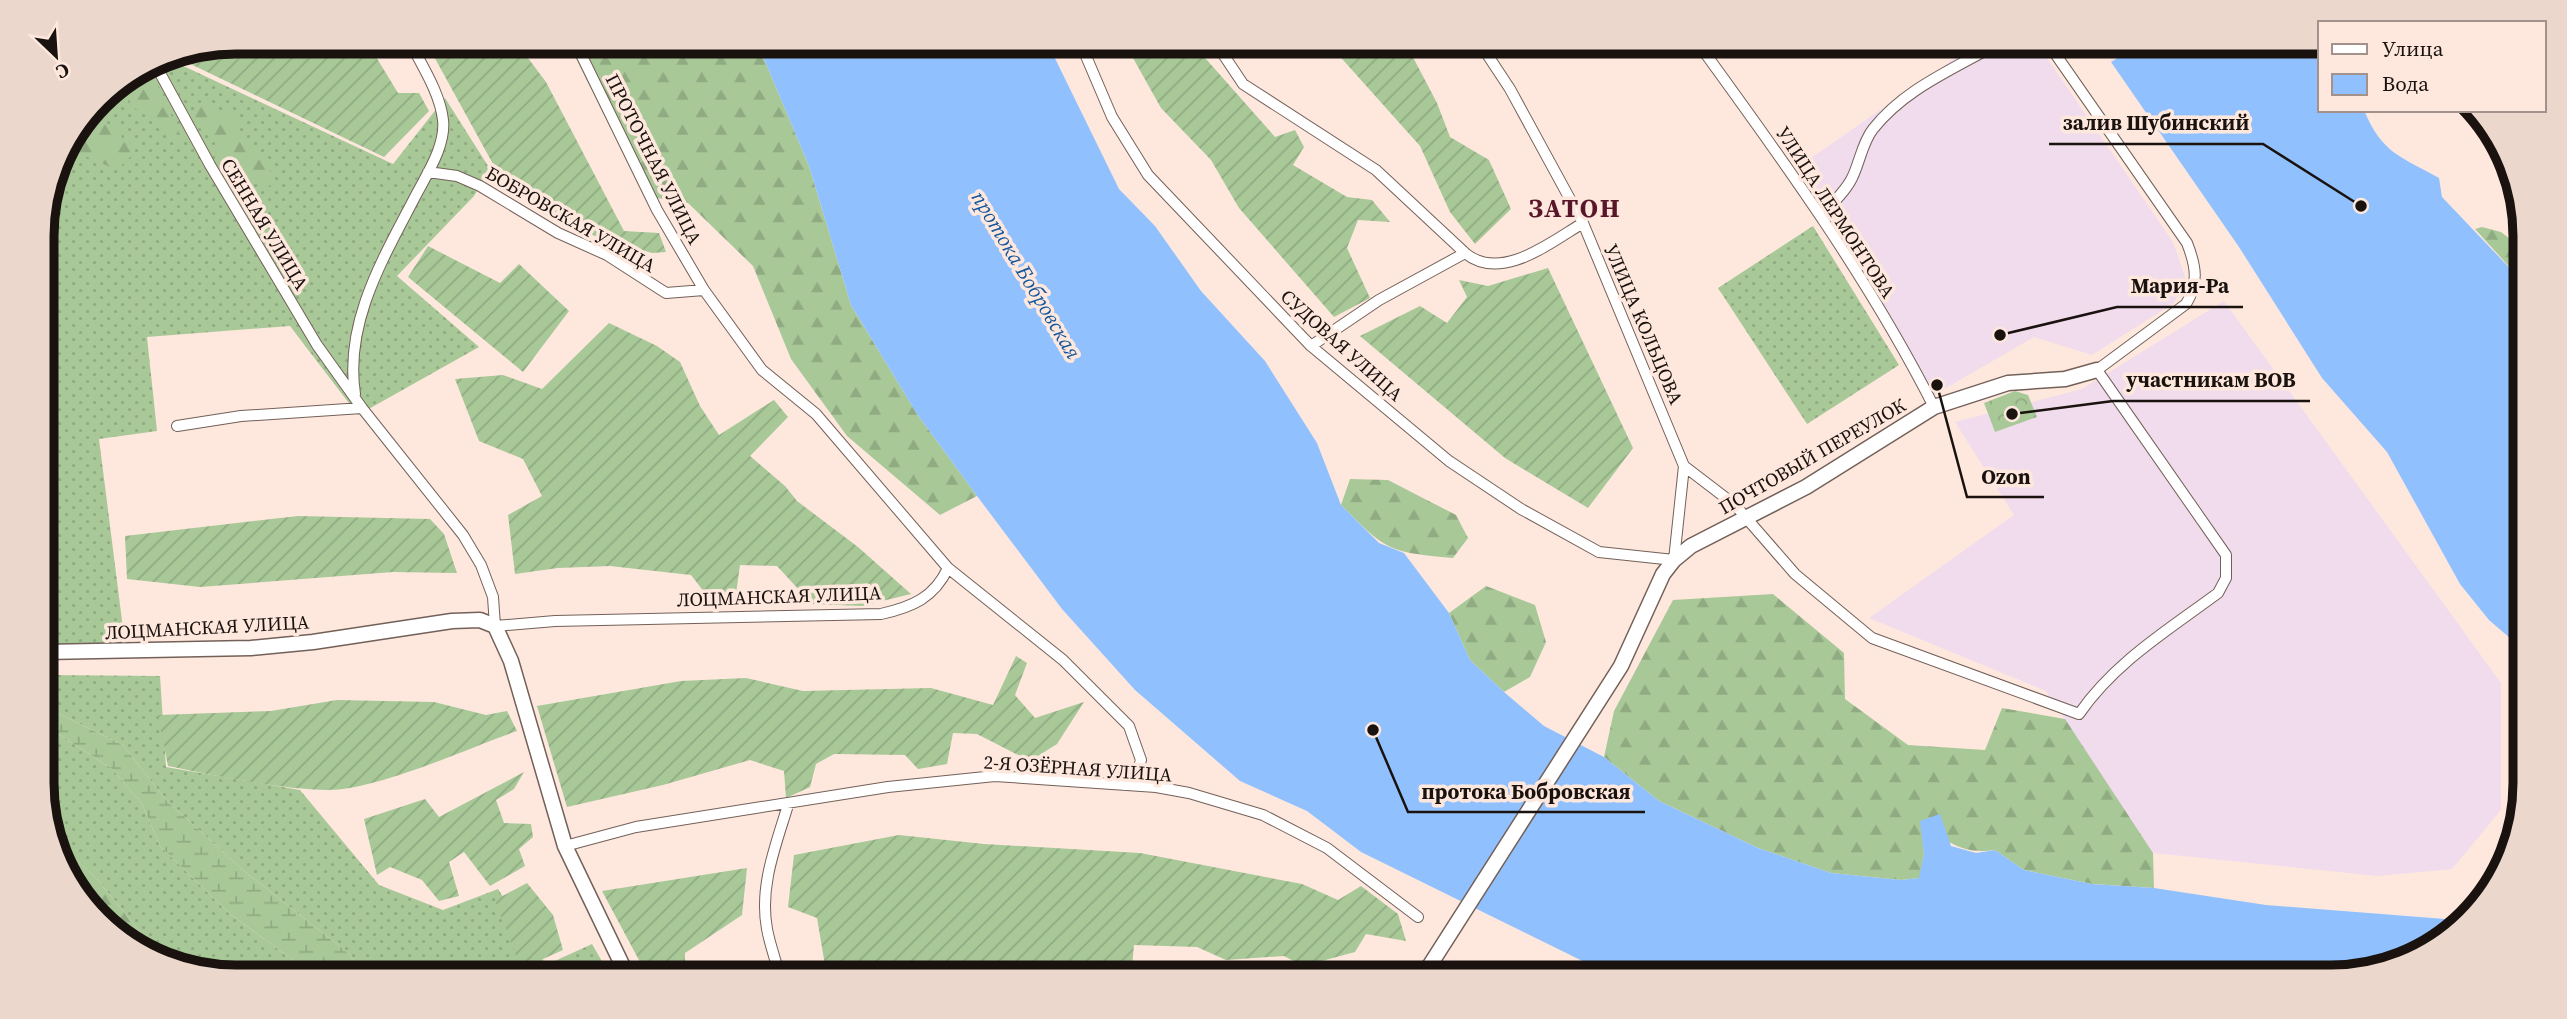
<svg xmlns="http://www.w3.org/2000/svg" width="2567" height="1019" viewBox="0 0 2567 1019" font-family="'Source Serif 4',serif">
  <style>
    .commercial { fill: #f0dcec }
    .grass { fill: url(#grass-dots) }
    .forest { fill: url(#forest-firs) }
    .wetland { fill: url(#wetland-marsh) }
    .park { fill: url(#park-crowns) }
    .garden { fill: url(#garden-furrows) }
    .water { fill: #90c1fe }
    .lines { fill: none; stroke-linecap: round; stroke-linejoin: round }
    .street-casing { stroke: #736058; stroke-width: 12 }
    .secondary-casing { stroke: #736058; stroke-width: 17 }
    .street { stroke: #fff; stroke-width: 10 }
    .secondary { stroke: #fff; stroke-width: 14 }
    .labels { text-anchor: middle; stroke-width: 7; stroke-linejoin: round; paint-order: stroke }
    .street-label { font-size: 19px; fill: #19120e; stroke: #fee8de }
    .water-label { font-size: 21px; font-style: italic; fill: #13569c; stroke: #fee8de }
    .district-label { font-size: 26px; font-weight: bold; letter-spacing: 2px; fill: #5a1629; stroke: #fee8de }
    .rim { fill: none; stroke: #19120e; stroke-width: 9 }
    .leader { fill: none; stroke: #19120e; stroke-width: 2.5 }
    .callout-dot { fill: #19120e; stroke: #fee8de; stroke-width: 2.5 }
    .callout-label { font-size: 21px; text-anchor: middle; font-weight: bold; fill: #19120e; stroke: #fee8de; stroke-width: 7; stroke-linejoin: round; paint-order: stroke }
  </style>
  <defs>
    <pattern id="grass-dots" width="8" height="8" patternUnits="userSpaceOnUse" patternTransform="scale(1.75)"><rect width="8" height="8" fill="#a8c898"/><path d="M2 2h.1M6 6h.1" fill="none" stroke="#90ab82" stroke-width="1.8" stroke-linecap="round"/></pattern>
    <pattern id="forest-firs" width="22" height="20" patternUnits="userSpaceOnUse" patternTransform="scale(1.75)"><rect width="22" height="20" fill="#a8c898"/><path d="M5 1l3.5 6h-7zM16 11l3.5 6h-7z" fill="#90ab82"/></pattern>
    <pattern id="wetland-marsh" width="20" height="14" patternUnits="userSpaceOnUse" patternTransform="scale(1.75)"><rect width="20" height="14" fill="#a8c898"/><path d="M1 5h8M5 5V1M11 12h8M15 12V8" fill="none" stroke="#90ab82"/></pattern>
    <pattern id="park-crowns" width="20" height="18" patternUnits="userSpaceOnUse" patternTransform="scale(1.75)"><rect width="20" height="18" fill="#a8c898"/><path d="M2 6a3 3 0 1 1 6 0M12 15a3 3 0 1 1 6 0" fill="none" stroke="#90ab82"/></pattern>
    <pattern id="garden-furrows" width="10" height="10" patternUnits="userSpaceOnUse" patternTransform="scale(1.75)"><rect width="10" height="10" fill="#a8c898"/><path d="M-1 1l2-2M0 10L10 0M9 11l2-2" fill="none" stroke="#90ab82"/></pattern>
  </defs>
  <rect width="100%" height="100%" fill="#fee8de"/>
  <path class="commercial" d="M1978 42H2036L2173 242 2186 279 2174 303 2092 355 2034 337 1934 395 1801 165Z
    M2224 301 2501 683V810L2452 869 2378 876 2153 853 2046 691 1869 618 2014 515 1955 422 2082 389Z"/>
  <path class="grass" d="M174 54 177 63 393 164 445 98 490 169 474 196 397 276 479 347 358 415 290 326 147 337 157 431 99 439 126 652H45L42 223 62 150 108 90 162 57Z
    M1813 226 1899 365 1807 424 1718 288Z
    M45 675 160 676 166 767 300 790 379 885 443 910 498 889 546 965 592 944 611 977H368L347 952 244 871 166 800 123 745 45 707Z
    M45 725 112 769 142 804 160 846 230 914 316 977C272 977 199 984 162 959L97 879 55 839 46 820Z"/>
  <path class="forest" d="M568 42H757L809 166 851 305 917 414 977 496 940 515 847 436 791 359 753 266 688 203 644 196Z
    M141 70 154 78 184 143C169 140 165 127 153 118 144 112 136 112 130 102 127 91 132 76 141 70Z
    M204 104 227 113 236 120 239 133 271 172 272 185 264 187 236 173 223 159 210 132 195 118 194 111Z
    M87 118 119 128 122 138 131 143 134 153 117 170 65 147Z
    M2482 227 2501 232 2523 249V282L2475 229Z
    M1350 479 1388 480 1456 515 1468 538 1453 558C1388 552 1387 551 1341 505Z
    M1486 586 1535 605 1546 642 1530 677 1504 692 1470 660 1449 613Z
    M1773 594 1844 653 1845 699 1908 745 1985 750 2002 708 2065 719 2153 853 2154 888 2092 884 2024 870 1995 850C1962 855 1945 841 1921 821L1924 854 1920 878 1901 880 1831 873 1758 848 1659 801 1604 757 1614 711 1673 600Z
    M55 839 97 879 162 959 113 926 77 884Z"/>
  <path class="wetland" d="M45 707 123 745 166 800 244 871 347 952 368 977H316L230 914 160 846 142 804 112 769 45 725Z"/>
  <path class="park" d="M2015 391 2028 395 2037 417 1995 432 1984 403Z"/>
  <path class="garden" d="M236 42H367L398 93H419L429 111 384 157 180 59 179 53Z
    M426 42H516L546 82 624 231 659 233 666 252 652 253 602 239 544 214 499 175Z
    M1124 42H1191L1275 137 1295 130 1304 147 1293 165 1347 197 1372 200 1390 222 1358 220 1347 248 1370 298 1334 317 1239 208 1211 160 1161 108Z
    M1327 42H1405L1437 103 1450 137 1489 160 1511 209 1475 244 1450 212 1420 146Z
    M428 246 500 283 519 264 569 311 523 372 408 277Z
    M1548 268 1633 448 1588 508 1505 458 1360 336 1420 306 1447 323 1467 297 1459 280 1488 286Z
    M609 323 657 346 680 362 700 406 719 435 774 400 788 417 750 456 785 486 797 501 858 547 911 594 862 606 812 604 777 566 740 565 735 601H711L691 575 610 566 558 568 515 574 508 515 542 496 523 459 479 441 455 379 503 375 542 389Z
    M298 516 430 519 444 534 457 573 393 572 200 587 127 579 125 536Z
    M1016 656 1027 663 1015 695 1035 718 1084 702 1057 744 1030 761 977 734 953 733 947 764 918 769 905 755 834 754 816 764 810 787 786 798 784 771 750 760 663 785 567 807 537 706 681 681 746 678 803 691 931 688 993 705Z
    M337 700 434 702 486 715 507 711 517 731C469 748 377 790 328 790 278 789 217 776 168 766L158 715 271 711Z
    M524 772 514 789 496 800 504 823 531 824 533 837 519 849 525 866 490 886 464 852 449 862 459 896 439 901 422 880 390 867 377 875 364 819 425 799 439 817Z
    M899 835 984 844 1140 853 1302 884 1338 900 1361 886 1398 914 1406 941 1366 934 1355 952 1303 966 1284 956 1226 960 1197 947 1134 945 1131 977H827L817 918 788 907 794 855Z
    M747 868 742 915 685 953V964L707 977H648L602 891Z
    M527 883 553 915 563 950 521 969 495 900Z"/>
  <path class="water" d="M757 42H1047L1119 189 1155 226 1201 291 1265 361 1317 443 1341 505 1379 543 1404 553 1449 613 1470 660 1504 692 1544 726 1604 757 1659 801 1758 848 1831 873 1901 880 1919 878 1924 854 1920 821 1940 814 1951 846 1976 853 1995 850 2024 870 2092 884 2154 888 2266 905 2445 919 2464 916 2449 937 2343 977H1615L1361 852 1307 811 1240 781 1135 690 1062 609 977 496 917 414 851 305 809 166Z
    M2129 42H2320V110H2364C2382 154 2402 157 2439 178L2442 197 2523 282 2525 651 2489 620 2460 584 2387 452 2322 378 2239 247 2111 62 2124 54Z"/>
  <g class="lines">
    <defs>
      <path id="street" d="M575 42 657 210 704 290
        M1080 42 1112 117 1148 175 1311 346 1449 461 1521 509 1599 552 1674 560 1684 466 1583 223 1510 89 1479 42
        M1215 42 1243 84 1376 170 1465 253
        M1697 42C1783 160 1868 277 1934 407
        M154 62 210 165 317 345 362 408 463 535 481 565 493 597 495 626 555 621 881 614C912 607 934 598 948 568
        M428 172 457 176 480 186 558 233 607 255 666 293 704 290 762 370 816 414 948 568 1063 660 1129 726 1141 760 1138 769 1124 785
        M1821 215C1832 204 1845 192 1852 178 1860 162 1862 143 1873 129 1906 87 1957 68 2000 42
        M1311 346 1379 300 1465 253C1501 283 1551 242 1583 223
        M355 394C344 322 384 257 416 195 427 174 446 145 443 120 440 93 422 66 410 42
        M177 426 241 416 362 408
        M1684 466 1735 505 1795 574 1872 638 2079 714C2115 662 2168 630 2218 593L2226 578V555L2097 370 2186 304C2199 283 2196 266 2187 243L2047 42
        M565 846 636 827 888 787 995 776 1156 787 1189 793 1263 815 1327 848 1418 917
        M780 977C776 961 770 945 767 929 759 886 776 845 788 805"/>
      <path id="secondary" d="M45 652 251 648 313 642 452 621 480 620 495 626 511 661 565 846 628 977
        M1419 977 1430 965 1621 666 1663 574 1674 560 1691 546 1806 487 1934 407 2008 383 2065 379 2097 370"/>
    </defs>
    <use href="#street" class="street-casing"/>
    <use href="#secondary" class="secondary-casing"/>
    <use href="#street" class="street"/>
    <use href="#secondary" class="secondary"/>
  </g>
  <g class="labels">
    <g class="street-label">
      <text transform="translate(654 159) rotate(63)" y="7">ПРОТОЧНАЯ УЛИЦА</text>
      <text transform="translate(1836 212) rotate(57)" y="7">УЛИЦА ЛЕРМОНТОВА</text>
      <text transform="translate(571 219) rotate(30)" y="7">БОБРОВСКАЯ УЛИЦА</text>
      <text transform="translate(265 224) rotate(59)" y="7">СЕННАЯ УЛИЦА</text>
      <text transform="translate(1644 324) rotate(67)" y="7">УЛИЦА КОЛЬЦОВА</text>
      <text transform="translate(1342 345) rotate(42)" y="7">СУДОВАЯ УЛИЦА</text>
      <text transform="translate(1812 456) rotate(-30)" y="7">ПОЧТОВЫЙ ПЕРЕУЛОК</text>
      <text transform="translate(779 596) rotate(-2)" y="7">ЛОЦМАНСКАЯ УЛИЦА</text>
      <text transform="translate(207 627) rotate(-3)" y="7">ЛОЦМАНСКАЯ УЛИЦА</text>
      <text transform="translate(1078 768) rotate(4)" y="7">2-Я ОЗЁРНАЯ УЛИЦА</text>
    </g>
    <g class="water-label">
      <text transform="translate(1026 275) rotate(59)" y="7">протока Бобровская</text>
    </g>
    <g class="district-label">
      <text x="1575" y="217">ЗАТОН</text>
    </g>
  </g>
  <path d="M0 0H2567V1019H0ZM236 54H2331A182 182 0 0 1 2513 236V783A182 182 0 0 1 2331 965H236A182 182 0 0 1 54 783V236A182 182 0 0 1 236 54Z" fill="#ecd7cd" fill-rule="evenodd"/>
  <path class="rim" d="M236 54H2331A182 182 0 0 1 2513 236V783A182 182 0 0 1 2331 965H236A182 182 0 0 1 54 783V236A182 182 0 0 1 236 54Z"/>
  <path class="leader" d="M2361 206L2263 144H2049M2000 335L2117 307H2243M2012 414L2113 401H2310M1937 385L1967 497H2044M1373 730L1408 812H1645"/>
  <g class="callout-dot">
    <circle cx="2361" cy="206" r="7"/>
    <circle cx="2000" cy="335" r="7"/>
    <circle cx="2012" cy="414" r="7"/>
    <circle cx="1937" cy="385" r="7"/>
    <circle cx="1373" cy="730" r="7"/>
  </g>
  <g class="callout-label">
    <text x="2156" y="130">залив Шубинский</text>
    <text x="2180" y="293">Мария-Ра</text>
    <text x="2211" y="387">участникам ВОВ</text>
    <text x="2006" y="484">Ozon</text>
    <text x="1526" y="799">протока Бобровская</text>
  </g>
  <rect x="2318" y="21" width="228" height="91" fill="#fee8de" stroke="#a2928b" stroke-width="2"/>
  <rect x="2332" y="44" width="35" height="10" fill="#ffffff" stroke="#a2928b" stroke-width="2"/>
  <text x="2382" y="56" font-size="21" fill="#19120e">Улица</text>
  <rect x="2332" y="74" width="35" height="21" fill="#90c1fe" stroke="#a2928b" stroke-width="2"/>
  <text x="2382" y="91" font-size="21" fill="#19120e">Вода</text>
  <g transform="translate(56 56) rotate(155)" stroke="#fee8de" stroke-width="5" paint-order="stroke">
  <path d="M0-5L12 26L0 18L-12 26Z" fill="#19120e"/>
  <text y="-10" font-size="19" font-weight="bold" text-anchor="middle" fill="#19120e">С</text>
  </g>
</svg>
